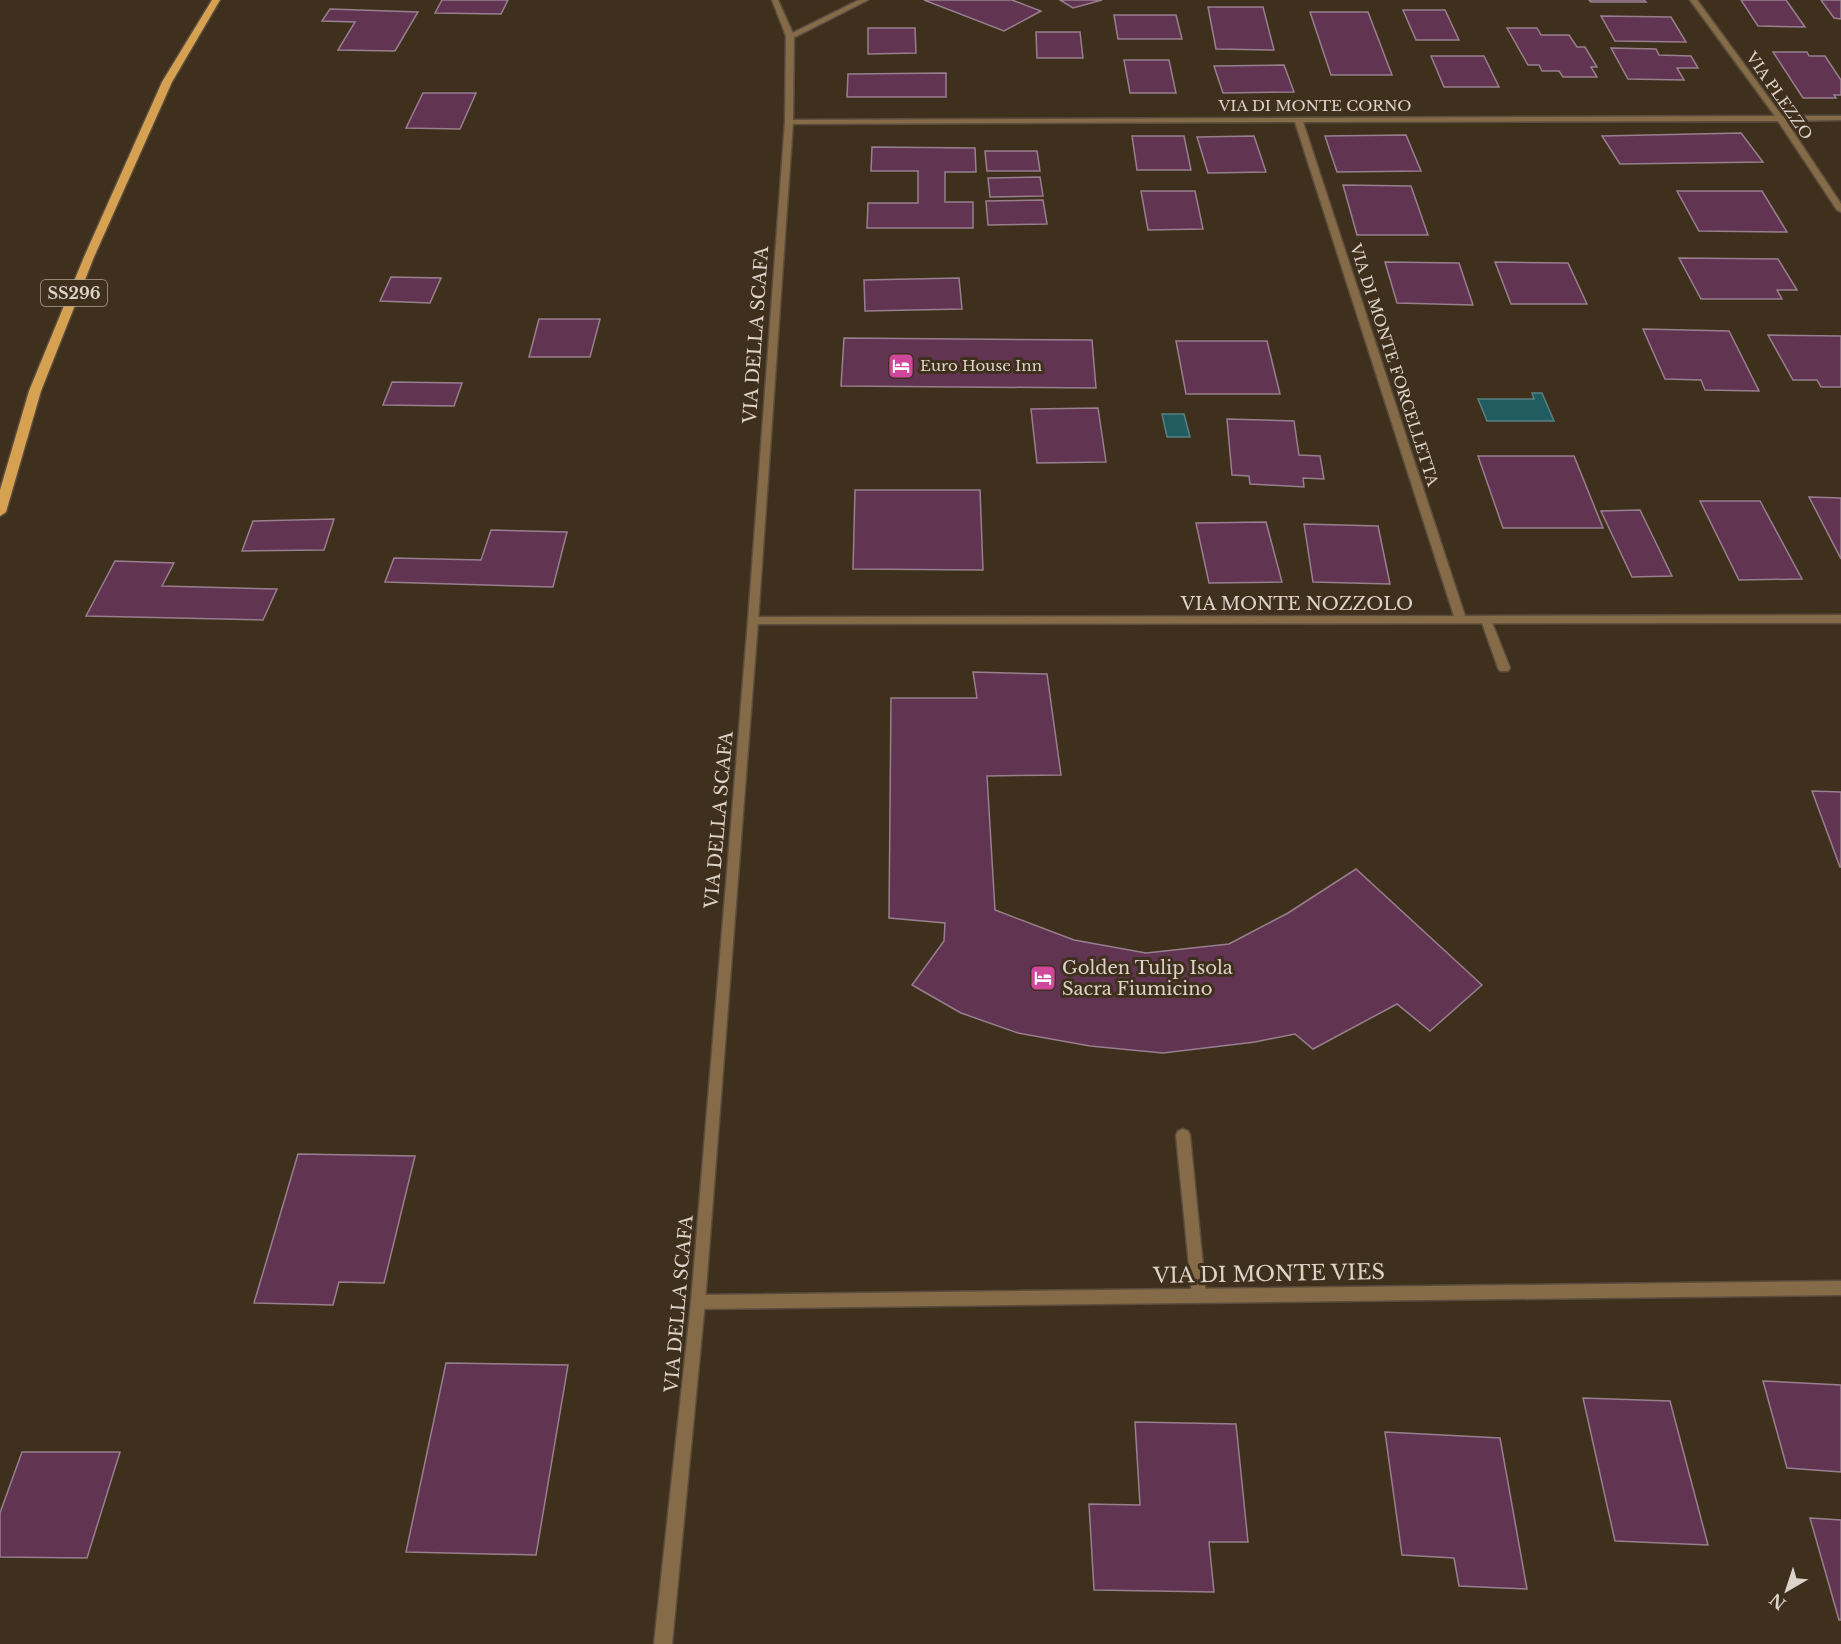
<svg xmlns="http://www.w3.org/2000/svg" width="1841" height="1644" viewBox="0 0 1841 1644" font-family="'Libre Baskerville',serif">
  <style>
    .water { fill: #215c61; stroke: #598080; stroke-width: 1.5 }
    .building { fill: #613451; stroke: #987f8e; stroke-width: 1.5 }
    .lines { fill: none; stroke-linecap: round; stroke-linejoin: round }
    .service-casing { stroke: #5b4d3d; stroke-width: 3 }
    .minor-casing { stroke: #5b4d3d; stroke-width: 3 }
    .tertiary-casing { stroke: #5b4d3d; stroke-width: 3 }
    .primary-casing { stroke: #5b4d3d; stroke-width: 3 }
    .service { fill: #856b47; fill-rule: evenodd }
    .minor { fill: #856b47; fill-rule: evenodd }
    .tertiary { fill: #856b47; fill-rule: evenodd }
    .primary { fill: #d6a151; fill-rule: evenodd }
    .labels { text-anchor: middle; stroke-width: 6; stroke-linejoin: round; paint-order: stroke }
    .far-street-label { font-size: 15px; fill: #ddd3c8; stroke: #3f301e }
    .far-poi-label { font-size: 15px; fill: #ddd3c8; stroke: #3f301e; text-anchor: start }
    .shield { fill: #3f301e; stroke: #aea295; stroke-width: 1.5 }
    .shield-label { font-size: 16px; font-weight: bold; fill: #ddd3c8 }
    .street-label { font-size: 18px; fill: #ddd3c8; stroke: #3f301e }
    .poi-label { font-size: 18px; fill: #ddd3c8; stroke: #3f301e; text-anchor: start }
    .near-street-label { font-size: 21px; fill: #ddd3c8; stroke: #3f301e }
  </style>
  <rect width="100%" height="100%" fill="#3f301e"/>
  <path class="water" d="M1532 393H1542L1554 421H1487L1478 399H1534Z
    M1162 414H1184L1190 437H1167Z"/>
  <path class="building" d="M442 0H508L501 14 435 13Z
    M924 0H1012L1041 11 1004 31Z
    M1060 0H1102L1073 8Z
    M1589 0H1644L1646 2H1591Z
    M1741 0H1786L1805 27 1758 26Z
    M1821 0H1841V19L1834 18Z
    M1208 7H1263L1274 50 1216 49Z
    M330 9 418 12 395 51 338 50 355 22 322 21Z
    M1403 10H1445L1459 40H1416Z
    M1310 12H1368L1392 75H1331Z
    M1114 15H1176L1182 39H1118Z
    M1601 16 1671 17 1686 42 1615 41Z
    M868 28H915L916 53 868 54Z
    M1507 28H1537L1541 35H1569L1577 47H1585L1597 67H1591L1597 77H1563L1559 71H1542L1539 65H1528Z
    M1036 32H1080L1083 58H1037Z
    M1611 48 1656 49 1659 55 1691 56 1698 68H1677L1684 80 1628 79Z
    M1773 52H1807L1809 56H1825L1841 80V95H1834L1836 98H1803Z
    M1431 56H1484L1499 87H1444Z
    M1124 60H1169L1176 93H1130Z
    M1284 65 1294 92 1223 93 1214 66Z
    M946 73V97H847L848 74Z
    M423 93H476L460 129 406 128Z
    M1741 133 1763 162 1620 164 1602 136Z
    M1406 135 1421 171 1337 172 1325 136Z
    M1132 136H1184L1191 170H1137Z
    M1254 136 1266 172 1208 173 1197 137Z
    M872 147 975 148 976 172H945V202H973V228H867L868 203H918V171H871Z
    M985 151H1037L1040 171H987Z
    M1040 177 1043 196 990 197 988 178Z
    M1343 185 1411 186 1428 235H1357Z
    M1141 191H1195L1203 229 1148 230Z
    M1677 191H1762L1787 232 1699 231Z
    M1043 200 1047 224 988 225 986 201Z
    M1679 258 1778 259 1797 290H1777L1782 299H1701Z
    M1385 262 1459 263 1473 305 1397 303Z
    M1495 262 1568 263 1587 304H1511Z
    M391 277 441 278 430 303 380 301Z
    M959 278 962 309 865 311 864 280Z
    M539 319H600L590 357H529Z
    M1643 329 1729 331 1759 391 1705 390 1701 380 1665 379Z
    M1768 335 1841 336V387H1821L1817 380H1793Z
    M844 338 1092 340 1096 388 841 386Z
    M1176 341H1267L1280 394H1186Z
    M392 382 462 383 454 406 383 405Z
    M1098 408 1106 462 1037 463 1031 409Z
    M1227 419 1294 421 1299 455 1320 456 1324 479 1303 478 1304 487 1250 484 1249 476 1232 475Z
    M1478 456H1574L1603 528H1503Z
    M855 490H980L983 570 853 569Z
    M1809 497 1841 498V559Z
    M1700 501H1760L1802 579 1739 580Z
    M1640 510 1672 576 1632 577 1601 511Z
    M334 519 324 550 242 551 253 521Z
    M1266 522 1282 582 1209 583 1196 523Z
    M1304 524 1378 526 1390 584 1313 582Z
    M491 530 567 532 553 587 385 582 394 558 481 560Z
    M115 561 174 563 162 586 277 589 263 620 86 616Z
    M973 672 1047 674 1061 775 987 776 995 910 1074 940 1146 953 1229 944 1288 913 1356 869 1482 985 1430 1031 1397 1004 1313 1049 1295 1034 1255 1042 1163 1053 1090 1046 1018 1033 961 1013 912 985 944 941 945 923 889 918 891 698H977Z
    M1812 791 1841 792V867H1840Z
    M298 1154 415 1156 384 1283 339 1282 333 1305 254 1303Z
    M446 1363 568 1365 536 1555 406 1552Z
    M1763 1381 1841 1385V1472L1787 1468Z
    M1583 1398 1670 1401 1708 1545 1615 1541Z
    M1135 1422 1236 1424 1248 1542H1209L1214 1592 1094 1590 1089 1504 1140 1505Z
    M1385 1432 1500 1438 1527 1589 1459 1586 1454 1558 1402 1555Z
    M22 1452H120L87 1558 0 1557V1513Z
    M1810 1518 1841 1520V1620H1839Z"/>
  <g class="lines">
    <defs>
      <path id="service" d="M1486 616 1491 620 1510 668 1508 671H1500L1498 668 1481 620Z
        M1183 1129 1188 1131 1190 1135 1206 1296 1204 1301 1199 1303 1194 1301 1192 1296 1176 1135 1178 1131Z"/>
      <path id="minor" d="M859 0H868L793 38 786 36Z
        M1690 0H1697L1782 116H1841V120L1786 121 1841 204V212L1837 210 1778 121 1303 122 1465 616 1841 615V623L749 624 748 621 753 617 1454 616 1295 122 789 124H786V120L1775 116Z
        M1841 1281V1295L698 1309 693 1307 691 1302 693 1297 698 1295Z"/>
      <path id="tertiary" d="M772 0H778L794 36 793 122 758 621 705 1302 672 1644H654L691 1302 748 621 785 122 786 36Z"/>
      <path id="primary" d="M212 0H220L172 82 94 257 41 391 6 512 0 516V490L29 391 84 257 162 82Z"/>
    </defs>
    <use href="#service" class="service-casing"/>
    <use href="#minor" class="minor-casing"/>
    <use href="#tertiary" class="tertiary-casing"/>
    <use href="#primary" class="primary-casing"/>
    <use href="#service" class="service"/>
    <use href="#minor" class="minor"/>
    <use href="#tertiary" class="tertiary"/>
    <use href="#primary" class="primary"/>
  </g>
  <defs>
    <symbol id="hotel-square" viewBox="-11 -11 22 22"><rect x="-9" y="-9" width="18" height="18" rx="4" fill="#d1479c" stroke="#3f301e"/><path d="M-6-4.5h1.5V1H6V5H4.5V3h-9V5H-6ZM-4 0a1.8 1.8 0 1 1 3.6 0ZM.5 0V-2.5h3Q6-2.5 6 0Z" fill="#fff"/></symbol>
  </defs>
  <g fill-rule="evenodd">
    <use href="#hotel-square" x="886" y="351" width="30" height="30"/>
    <use href="#hotel-square" x="1028" y="963" width="30" height="30"/>
  </g>
  <g class="labels">
    <g class="far-street-label">
      <text transform="translate(1779 96) rotate(55)" y="5">VIA PLEZZO</text>
      <text x="1315" y="111">VIA DI MONTE CORNO</text>
      <text transform="translate(1394 365) rotate(72)" y="5">VIA DI MONTE FORCELLETTA</text>
    </g>
    <g class="far-poi-label">
      <text x="920" y="371">Euro House Inn</text>
    </g>
    <rect class="shield" x="41" y="280" width="66" height="26" rx="4.5"/>
    <g class="shield-label">
      <text x="74" y="299">SS296</text>
    </g>
    <g class="street-label">
      <text transform="translate(756 335) rotate(-86)" y="6">VIA DELLA SCAFA</text>
      <text x="1297" y="610">VIA MONTE NOZZOLO</text>
      <text transform="translate(719 820) rotate(-85)" y="6">VIA DELLA SCAFA</text>
      <text transform="translate(679 1304) rotate(-85)" y="6">VIA DELLA SCAFA</text>
    </g>
    <g class="poi-label">
      <text x="1062" y="974">Golden Tulip Isola<tspan x="1062" dy="21">Sacra Fiumicino</tspan></text>
    </g>
    <g class="near-street-label">
      <text transform="translate(1269 1274) rotate(-1)" y="7">VIA DI MONTE VIES</text>
    </g>
  </g>
  <g transform="translate(1787 1590) rotate(219)" stroke="#3f301e" stroke-width="4.5" paint-order="stroke">
  <path d="M0-4.5L10 22L0 15L-10 22Z" fill="#ddd3c8"/>
  <text y="-9" font-size="16" font-weight="bold" text-anchor="middle" fill="#ddd3c8">N</text>
  </g>
</svg>
